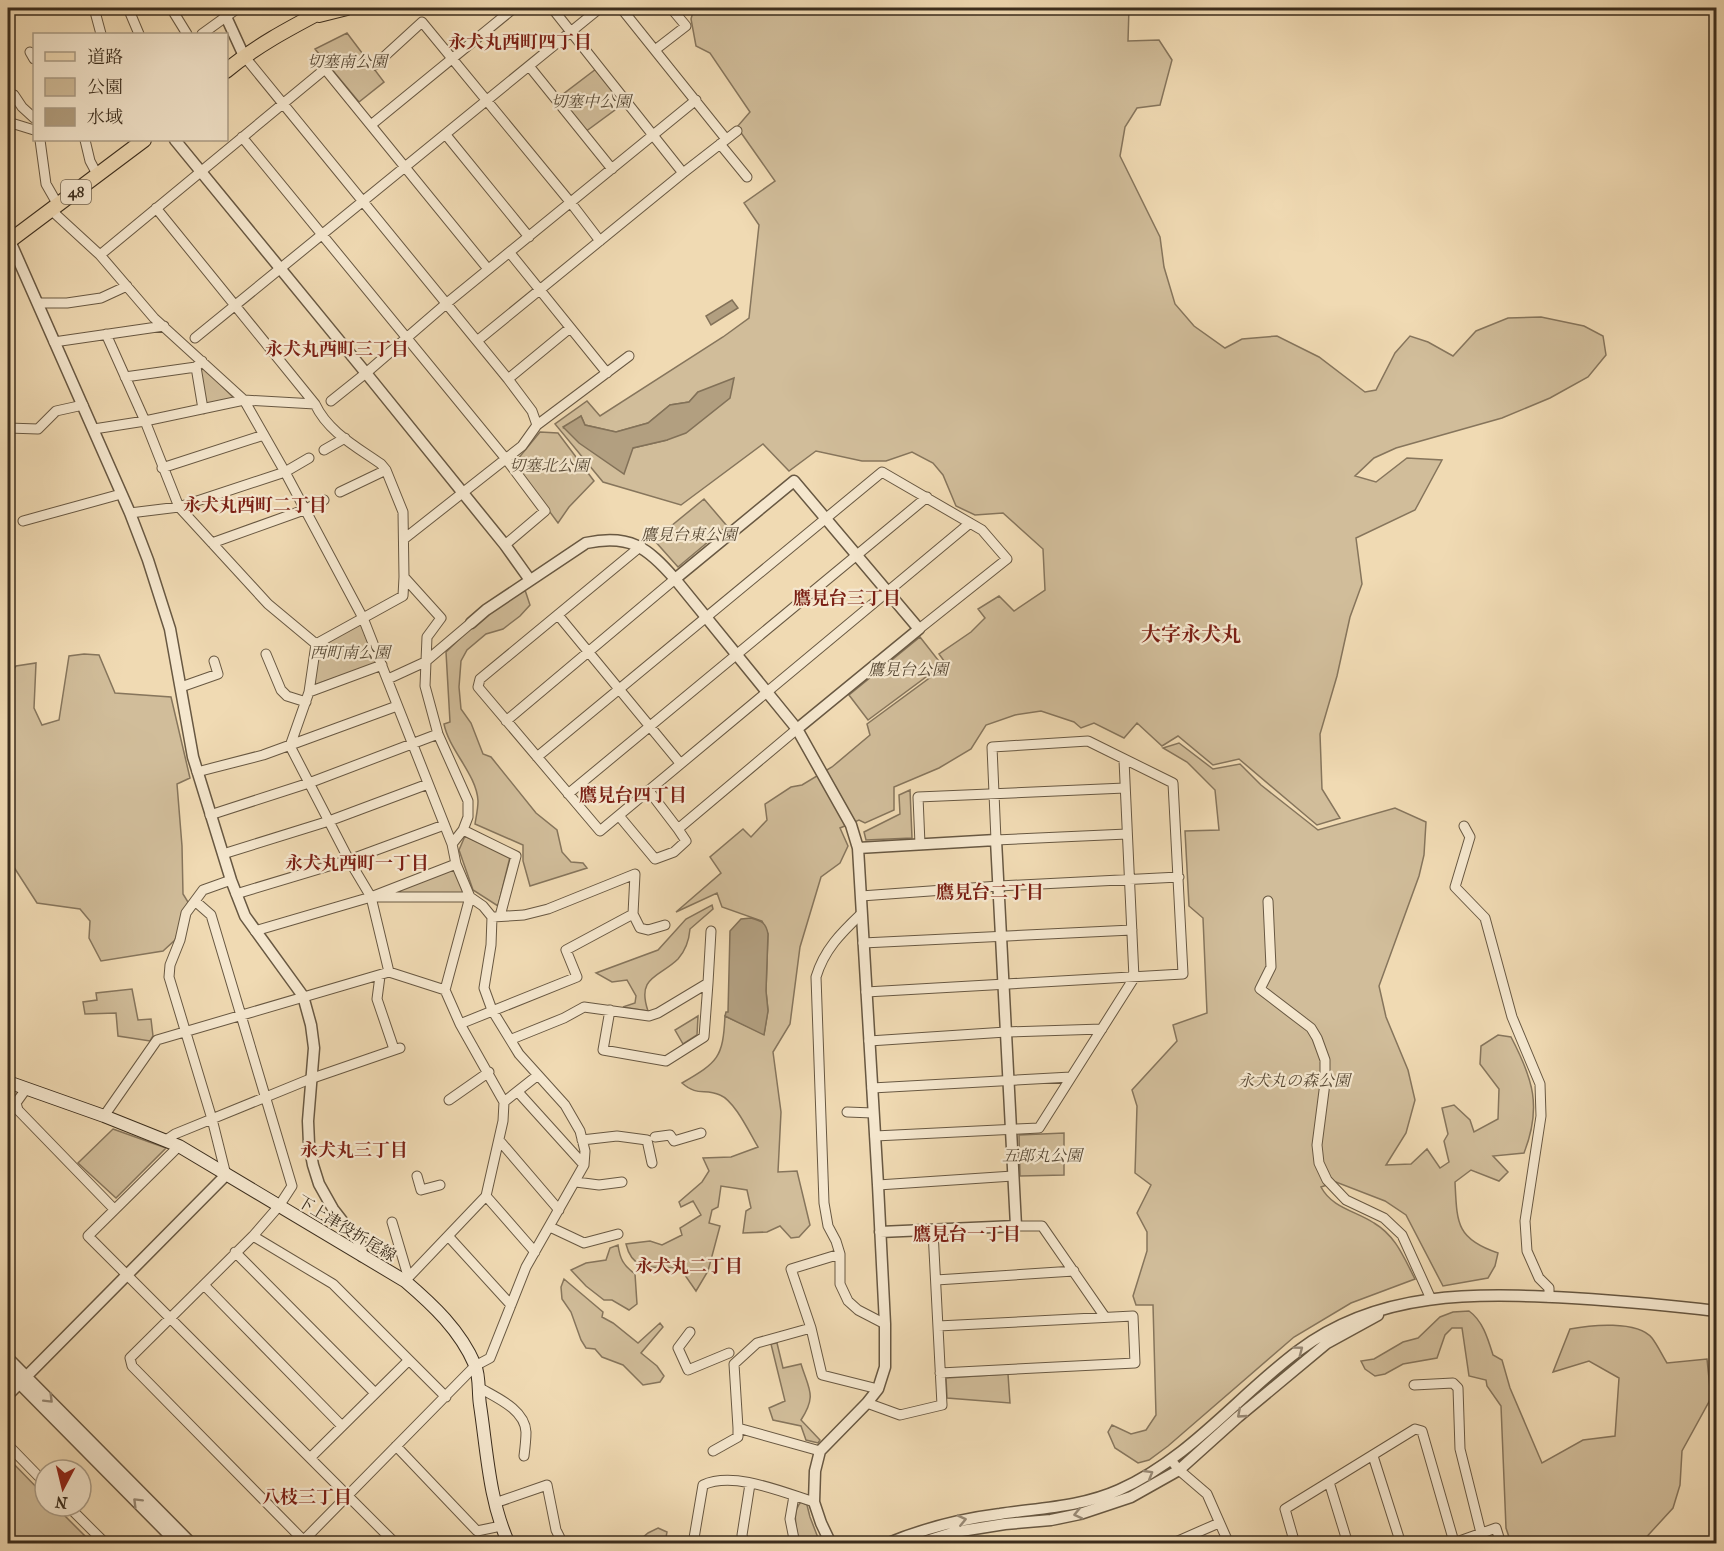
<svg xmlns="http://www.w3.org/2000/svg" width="1724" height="1551" viewBox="0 0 1724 1551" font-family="'IM FELL French Canon','Noto Serif JP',serif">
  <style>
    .green { fill: #d1bd9a; stroke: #86755c; stroke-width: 1.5; fill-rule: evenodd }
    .water { fill: #b29f80; stroke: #827158; stroke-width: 1.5 }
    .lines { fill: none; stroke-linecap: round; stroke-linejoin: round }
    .minor-casing { stroke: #685842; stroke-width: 11 }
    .tertiary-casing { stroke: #685842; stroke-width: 13 }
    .secondary-casing { stroke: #3b2d1d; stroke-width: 14 }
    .primary-casing { stroke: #3b2d1d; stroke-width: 16 }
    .minor { stroke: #f5e7ce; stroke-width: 9 }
    .tertiary { stroke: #f5e7ce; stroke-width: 10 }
    .secondary { stroke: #f5e7ce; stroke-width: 12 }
    .primary { stroke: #f0dab3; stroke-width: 14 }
    .oneway { stroke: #988a76 }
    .labels { text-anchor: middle; stroke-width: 4.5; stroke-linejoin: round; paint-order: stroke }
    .shield { fill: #f5e7ce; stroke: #736552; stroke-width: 1.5 }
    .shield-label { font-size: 15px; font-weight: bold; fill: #3b2d1d }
    .park-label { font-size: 16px; font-style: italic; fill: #594a36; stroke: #f5e7ce }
    .street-label { font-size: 16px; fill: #3b2d1d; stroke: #f5e7ce }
    .neighbourhood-label { font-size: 18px; font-weight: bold; fill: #7a1f14; stroke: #f5e7ce }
    .quarter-label { font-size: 20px; font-weight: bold; fill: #7a1f14; stroke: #f5e7ce }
  </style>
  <rect width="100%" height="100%" fill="#f0dab3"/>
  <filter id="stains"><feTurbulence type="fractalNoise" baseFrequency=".00333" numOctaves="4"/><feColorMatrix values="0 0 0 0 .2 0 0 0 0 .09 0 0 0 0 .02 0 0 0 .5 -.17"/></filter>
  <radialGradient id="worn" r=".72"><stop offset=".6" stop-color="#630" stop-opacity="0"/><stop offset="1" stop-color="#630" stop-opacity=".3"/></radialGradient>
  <path class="green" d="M694 8H1129L1128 41 1159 40 1172 60 1160 105 1137 108 1125 127 1120 156 1160 237 1164 267 1175 304 1194 326 1225 348 1242 339 1277 336 1319 357 1365 392 1376 390 1395 353 1410 336 1428 342 1453 356 1476 331 1508 318 1541 317 1584 326 1603 336 1606 355 1588 377 1550 398 1502 418 1396 448 1374 458 1355 476 1376 482 1407 458 1442 460 1415 510 1356 538 1362 584 1350 617 1337 676 1320 734 1322 789 1340 818 1317 825 1239 759 1213 765 1178 736 1162 746 1137 723 1124 738 1094 723 1081 728 1074 722 1041 711 1015 715 986 725 971 749 939 768 894 787V810L865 823 859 820 840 828 848 846 840 863 821 877 800 947 790 1024 773 1052 781 1112 778 1172 797 1171 810 1225 799 1237 791 1238 780 1226 767 1232 743 1233 746 1211 751 1208 747 1190 721 1186 718 1207 712 1210 709 1223 720 1226 708 1271 696 1291 680 1268C656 1266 633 1274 626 1244L650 1241 662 1245 682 1235 680 1228 701 1215 693 1201 681 1207 679 1202 702 1182 709 1171 703 1158 731 1157 758 1147C750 1134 735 1101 720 1095 704 1088 698 1097 682 1083 718 1062 723 1058 725 1016L764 1034 768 1010 766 991 768 934 762 921 722 907 717 893 676 912 721 873 710 857 743 829 751 837 767 820 765 804 791 787 802 785 832 767 870 735 867 724 947 665 939 654 971 632 985 618 978 609 999 596 1014 611 1045 590 1043 549 1003 513 975 515 956 506 943 475 933 463 912 452 886 461H862L816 451 789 471 763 444 681 505 603 482 555 424 587 401 600 416 723 337 749 318 759 225 744 203 775 181 737 127 750 112 710 53 696 46 691 19ZM698 392 667 440 633 448 564 428 581 416 585 425 616 432 648 423 670 405 689 402Z
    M347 33 384 82 359 102 315 49Z
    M596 69 623 104 585 132 558 98Z
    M203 367 234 398 205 404 199 368Z
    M540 432 558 433 594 481 569 507 558 523 516 466 517 460Z
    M704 499 727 526 678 567 654 540Z
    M525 590 530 605 520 616 503 629 486 634 467 650 461 661 459 687 461 709 471 723 483 754 491 757 536 813 557 830 562 852 571 862 583 863 587 868 530 886 523 861V845L475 824C476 817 478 809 478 801 477 775 449 750 444 724L450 722 446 652 478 621Z
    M361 624 377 663 312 686 318 647Z
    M920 637 942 665 868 720 849 695Z
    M84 654 99 655 115 693 171 697 190 778 177 784 182 846 183 894 188 902 175 940 163 951 101 961 89 938 90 921 80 909 37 903 8 858V788L11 782 8 777V678L16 666 36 663 34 708 42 725 59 720 69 656Z
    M1179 743 1213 769 1240 764 1261 785 1318 830 1395 808 1426 822 1424 855 1419 876 1379 986 1386 1017 1408 1070 1415 1100 1406 1133 1386 1165 1411 1164 1427 1149 1440 1168 1449 1162 1444 1141 1448 1134 1442 1108 1454 1105 1470 1120 1474 1132 1498 1119 1499 1089 1480 1064 1481 1046 1498 1035 1511 1037C1533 1079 1542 1107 1524 1153L1493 1156 1508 1172 1499 1181 1471 1170 1455 1182C1457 1223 1456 1239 1498 1253L1495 1266 1488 1278 1443 1286 1406 1215 1385 1201 1336 1182 1321 1187C1332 1208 1356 1211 1374 1223 1396 1236 1404 1258 1415 1279L1351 1303 1294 1337 1168 1446 1149 1460 1138 1463 1115 1448 1108 1432 1112 1425 1131 1434 1146 1430 1156 1415 1153 1305H1136L1133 1296 1147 1251V1232L1137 1213 1151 1185 1135 1173 1137 1106 1132 1090 1177 1041 1173 1025 1207 1013 1203 918 1189 906 1185 831 1219 830 1215 790 1187 762 1163 748Z
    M910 790 912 838 866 840 864 832 900 814 899 795Z
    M465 836 510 857 498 906 473 890 459 850Z
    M454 869 465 895 390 893Z
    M712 905 713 909 690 929C689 941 686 950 678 959 660 977 636 976 648 1011L623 1007 635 1003 636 996 627 980 612 982 596 973 658 950 686 919Z
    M132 989 138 1020 151 1019 153 1036 150 1041 118 1036 116 1013 85 1014 83 1002 97 1000 96 993Z
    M698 1016 697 1035 683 1044 675 1030Z
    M113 1129 166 1148 116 1198 78 1163Z
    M1064 1133V1175L1020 1176 1019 1135Z
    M618 1245C620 1259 623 1265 635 1274L637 1304 629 1310 612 1300H604L586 1286 571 1270 586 1263 606 1260 610 1248Z
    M564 1279 603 1312 602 1317 613 1323 638 1343 660 1323 663 1327 641 1353 657 1366 664 1376 660 1382 643 1385 623 1365 602 1357 595 1349 586 1348 581 1340 571 1312 562 1299 561 1287Z
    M1469 1311C1483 1321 1488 1339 1493 1355L1502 1360 1510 1388 1542 1463 1583 1440 1615 1436 1619 1378 1589 1361 1553 1372 1570 1329C1590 1325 1637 1320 1652 1338 1658 1346 1662 1355 1667 1363L1707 1359 1711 1398 1682 1451 1680 1485 1673 1508 1641 1543H1511L1506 1528 1501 1406 1487 1386 1486 1380 1469 1376 1462 1328H1452L1445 1335 1437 1358 1403 1364 1385 1374 1375 1376 1365 1369 1361 1361 1374 1359 1403 1342 1418 1338 1440 1317 1453 1312Z
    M777 1343 783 1368 801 1364C809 1390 817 1395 801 1420L820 1440 818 1443 806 1440 801 1426 773 1420 769 1408 785 1401 771 1344Z
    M1008 1374 1010 1403 947 1398 946 1378Z
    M8 1458 45 1496V1506H55L92 1543H8Z
    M801 1502 807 1505 810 1517 820 1543H799C797 1530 791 1512 801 1502Z
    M658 1528 667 1532 665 1543H642L641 1539 648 1533Z"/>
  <path class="water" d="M732 300 738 308 711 325 706 316Z
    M734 378 730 398 686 433 667 440 633 448 624 474 579 443 563 427 581 416 585 425 616 432 648 423 670 405 689 402 698 392Z
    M751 918C762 921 766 923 768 934L766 991 768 1011 764 1035 725 1016 726 1012H728L730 931 741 919Z"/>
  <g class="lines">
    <defs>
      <path id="minor" d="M94 8 101 34
        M128 8 139 34
        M171 8 187 34
        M552 8 683 173
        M621 8 726 139
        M202 34 238 8
        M655 50 686 26 671 8
        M30 52 34 59
        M244 56 508 379 532 411 537 425 522 446 404 539
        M375 65 422 22 571 203 600 241
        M529 66 612 169
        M14 95 22 107 34 118
        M8 122 34 130
        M371 125 514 8
        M446 135 529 237
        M242 137 506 459 545 511 505 545
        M40 140 46 184 58 205
        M85 140 90 161 98 176
        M720 144 747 177
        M156 208 315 404C328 432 357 447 381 464L386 470 403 512 404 577 403 596 316 644
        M51 210 100 255 154 318 244 400 285 472 363 618 452 844 456 864 470 897 445 990 460 1024 504 1102 503 1121 486 1196 405 1281
        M510 253 607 373
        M100 255 325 69 488 269
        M39 303H67L101 298 127 286
        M106 334 145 421 179 507 268 604 316 644
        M195 338 600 8
        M477 341 683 173 737 131
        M54 342 164 326
        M196 367 203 409
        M125 377 196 367 202 361
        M508 379 570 328
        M331 401 366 373 447 303 696 100
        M537 425 629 356
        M8 428 38 429 56 411 83 405
        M94 429 145 421 244 400 315 404
        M324 450 345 438
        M162 468 264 435
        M340 492 386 470
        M130 513 179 507 285 472 309 458
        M23 521 121 494
        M212 543 304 510 324 500
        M641 546 480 679 478 687 600 831 970 523
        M404 577 441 618 427 637 425 686 438 734 468 801V817L463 830 452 844
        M558 615 680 763
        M316 644 309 692 290 746 349 860 371 897 389 972
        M266 654 281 690 287 696 306 702
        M388 679 425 662 471 623
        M181 687 218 674 214 661
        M309 692 382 665
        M506 721 675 579
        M537 757 882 472 982 530 1007 559 919 629
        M197 772 263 755 397 706
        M649 791 678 829 797 729
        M568 794 927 497
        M210 815 309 783 438 734
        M620 817 655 859 674 852 686 841 678 829
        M1464 826 1470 837 1455 887 1485 918 1512 1017 1540 1084 1541 1116 1525 1221 1527 1251 1539 1278 1549 1288V1297
        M463 830 516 856 500 916
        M920 844 918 797 1125 788
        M223 854 329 821 428 784
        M236 894 349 860 444 825
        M861 896 999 886 1179 877
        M195 901 211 915 292 1186 279 1206 253 1236 130 1358 132 1366 307 1544
        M1268 901 1271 967 1260 989 1311 1028 1317 1038 1325 1060V1083L1317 1145 1319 1163 1327 1180 1346 1200 1384 1218 1402 1235 1431 1299
        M633 914 640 928 648 930 665 925
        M861 914C841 933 824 950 816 977L824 1203 828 1226 836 1241 840 1254V1284L848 1301 858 1310 885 1324
        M255 931 371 897 456 864
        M863 943 1132 930
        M380 976 377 999 394 1049
        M866 992 1183 974 1173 783 1088 741 992 747 996 840 1127 834
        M610 1010 603 1050 666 1061 704 1037 708 983
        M460 1024 577 977 566 950 633 914 635 874 548 909 524 915 492 917
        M512 1039 564 1018 584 1007 649 1016 658 1013 708 983 711 931
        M869 1041 1006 1032 1102 1029
        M872 1088 1071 1077
        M26 1089 16 1103 18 1110 114 1209
        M518 1092 584 1165
        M449 1100 489 1072
        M504 1102 538 1075
        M847 1112 873 1113
        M104 1116 157 1040 389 972 445 990
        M875 1136 1039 1128 1134 978 1124 760
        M655 1137 670 1135 674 1141 701 1133
        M166 1140 175 1134 310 1079 400 1048
        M499 1140 559 1210
        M582 1140 617 1136 647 1140 652 1163
        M179 1146 88 1236 396 1544
        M226 1175 212 1119 169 977 170 965 180 940 186 913 203 890 231 880
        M417 1176 421 1190 440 1185
        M576 1182 599 1185 622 1182
        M878 1185 1013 1176
        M486 1196 535 1252
        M392 1222 408 1276
        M1016 1226H1042L1105 1317
        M550 1227 584 1243 618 1234
        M253 1236 333 1284 446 1397
        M449 1237 511 1305
        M235 1252 375 1393
        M840 1254 791 1269 811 1328 822 1375 878 1389
        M936 1280 1074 1271
        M204 1285 342 1426
        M938 1326 1133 1316 1135 1363 940 1373
        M811 1328 757 1343 734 1364 738 1428 820 1451
        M690 1332 678 1348 688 1370 729 1353
        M1414 1385 1453 1383 1458 1388 1460 1449 1481 1533
        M478 1387C495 1397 525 1409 526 1432 526 1439 525 1448 524 1456
        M867 1403 900 1415 942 1405 933 1231
        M8 1445 45 1483
        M396 1446 477 1531 501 1526
        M713 1451 738 1437V1428
        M1373 1456 1401 1544
        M311 1457 409 1360
        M1171 1460 1179 1470 1207 1494 1229 1544
        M1329 1482 1348 1544
        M794 1496 790 1519 795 1544
        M495 1503 547 1485 556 1530 563 1544
        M68 1506 106 1544
        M300 1544 475 1366 490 1358 526 1267 584 1165 585 1151 580 1131 565 1105 519 1054 492 1010 484 988 491 945 492 917 483 906 470 897H371
        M693 1544 703 1485C734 1471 782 1492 814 1502
        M744 1544 742 1535 750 1484
        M1171 1544 1219 1523
        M1295 1544 1285 1509 1415 1429 1422 1431 1454 1542
        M1451 1544 1496 1528 1501 1544"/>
      <path id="tertiary" d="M222 8 244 56
        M175 140 370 378 505 545 530 580
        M10 241 130 513 148 560 170 629 193 757 231 880 245 916 303 996 311 1025 314 1048 308 1121 309 1144 313 1165 319 1184 333 1209 361 1245 362 1256
        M675 579 794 481 919 629 797 729
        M471 623 486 610 586 543C630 534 647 547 675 579L797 729 851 825 858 848 878 1185 885 1324V1367L878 1389 867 1403 820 1451 815 1471 814 1502 821 1523 831 1544
        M858 848 996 840 1016 1226 880 1232
        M8 1358 192 1544
        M8 1372 178 1544
        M8 1395 226 1175
        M886 1544C922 1529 960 1519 1000 1514 1040 1508 1081 1507 1119 1490 1189 1459 1238 1396 1298 1351 1379 1290 1475 1293 1572 1298 1620 1301 1668 1305 1716 1311
        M917 1544 955 1532 1005 1524 1051 1520 1080 1514 1131 1497 1179 1470 1238 1417 1327 1343 1378 1315"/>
      <path id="secondary" d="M8 1082 104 1116 179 1146 405 1281C433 1305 460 1330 475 1365 480 1376 478 1393 480 1405 487 1451 489 1501 509 1544"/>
      <path id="primary" d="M319 15 347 8
        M226 71C257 45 292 27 328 8
        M8 242 144 140"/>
    </defs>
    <use href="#minor" class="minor-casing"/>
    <use href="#tertiary" class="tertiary-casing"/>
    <use href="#secondary" class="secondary-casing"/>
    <use href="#primary" class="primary-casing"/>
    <use href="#minor" class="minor"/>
    <use href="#tertiary" class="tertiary"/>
    <use href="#secondary" class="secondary"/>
    <use href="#primary" class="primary"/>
  </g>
  <defs><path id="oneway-chevron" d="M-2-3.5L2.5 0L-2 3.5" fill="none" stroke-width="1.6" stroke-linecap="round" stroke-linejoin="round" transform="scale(1.5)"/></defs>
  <g class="oneway">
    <use href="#oneway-chevron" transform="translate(1299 1350) rotate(-37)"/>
    <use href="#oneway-chevron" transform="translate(49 1399) rotate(45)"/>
    <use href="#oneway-chevron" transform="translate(1241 1414) rotate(139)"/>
    <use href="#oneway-chevron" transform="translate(1149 1474) rotate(-31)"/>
    <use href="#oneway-chevron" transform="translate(137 1502) rotate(-135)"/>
    <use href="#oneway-chevron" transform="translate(1078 1514) rotate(167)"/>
    <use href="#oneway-chevron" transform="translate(962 1520) rotate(-13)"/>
  </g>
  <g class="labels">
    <rect class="shield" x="61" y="180" width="30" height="24" rx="4.5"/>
    <g class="shield-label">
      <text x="76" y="197">48</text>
    </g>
    <g class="park-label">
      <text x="347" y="67">切塞南公園</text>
      <text x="591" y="107">切塞中公園</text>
      <text x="549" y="471">切塞北公園</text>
      <text x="689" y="540">鷹見台東公園</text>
      <text x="350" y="658">西町南公園</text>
      <text x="908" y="675">鷹見台公園</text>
      <text x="1294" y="1086">永犬丸の森公園</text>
      <text x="1042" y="1161">五郎丸公園</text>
    </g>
    <g class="street-label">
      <text transform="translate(347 1228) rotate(31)" y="6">下上津役折尾線</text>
    </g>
    <g class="neighbourhood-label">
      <text x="520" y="48">永犬丸西町四丁目</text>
      <text x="337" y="355">永犬丸西町三丁目</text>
      <text x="255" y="511">永犬丸西町二丁目</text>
      <text x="847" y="604">鷹見台三丁目</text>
      <text x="633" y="801">鷹見台四丁目</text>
      <text x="357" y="869">永犬丸西町一丁目</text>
      <text x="990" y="898">鷹見台二丁目</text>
      <text x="354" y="1156">永犬丸三丁目</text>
      <text x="967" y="1240">鷹見台一丁目</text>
      <text x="689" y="1272">永犬丸二丁目</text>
      <text x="307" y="1503">八枝三丁目</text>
    </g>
    <g class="quarter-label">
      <text x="1191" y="641">大字永犬丸</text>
    </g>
  </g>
  <rect width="1724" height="1551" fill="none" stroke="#f0dab3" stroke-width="30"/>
  <rect x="9" y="9" width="1706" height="1533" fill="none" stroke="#3b2d1d" stroke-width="3"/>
  <rect x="15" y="15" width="1694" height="1521" fill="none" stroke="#3b2d1d" stroke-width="1.5"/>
  <rect x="33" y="33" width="195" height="108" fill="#f5e7ce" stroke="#ab9d87" stroke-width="1.5"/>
  <rect x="45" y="52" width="30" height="9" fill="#f0dab3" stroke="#ab9d87" stroke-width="1.5"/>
  <text x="87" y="63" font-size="18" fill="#3b2d1d">道路</text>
  <rect x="45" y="78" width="30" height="18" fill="#d1bd9a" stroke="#ab9d87" stroke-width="1.5"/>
  <text x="87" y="93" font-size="18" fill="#3b2d1d">公園</text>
  <rect x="45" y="108" width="30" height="18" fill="#b29f80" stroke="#ab9d87" stroke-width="1.5"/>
  <text x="87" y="123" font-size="18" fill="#3b2d1d">水域</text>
  <g transform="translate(63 1488) rotate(187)"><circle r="28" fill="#f5e7ce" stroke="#ab9d87" stroke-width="1.5"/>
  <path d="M0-4.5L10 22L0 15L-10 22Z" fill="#8f2418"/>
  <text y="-9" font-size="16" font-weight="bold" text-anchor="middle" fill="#3b2d1d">N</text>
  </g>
  <rect width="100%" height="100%" filter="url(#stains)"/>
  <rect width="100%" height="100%" fill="url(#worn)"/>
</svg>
